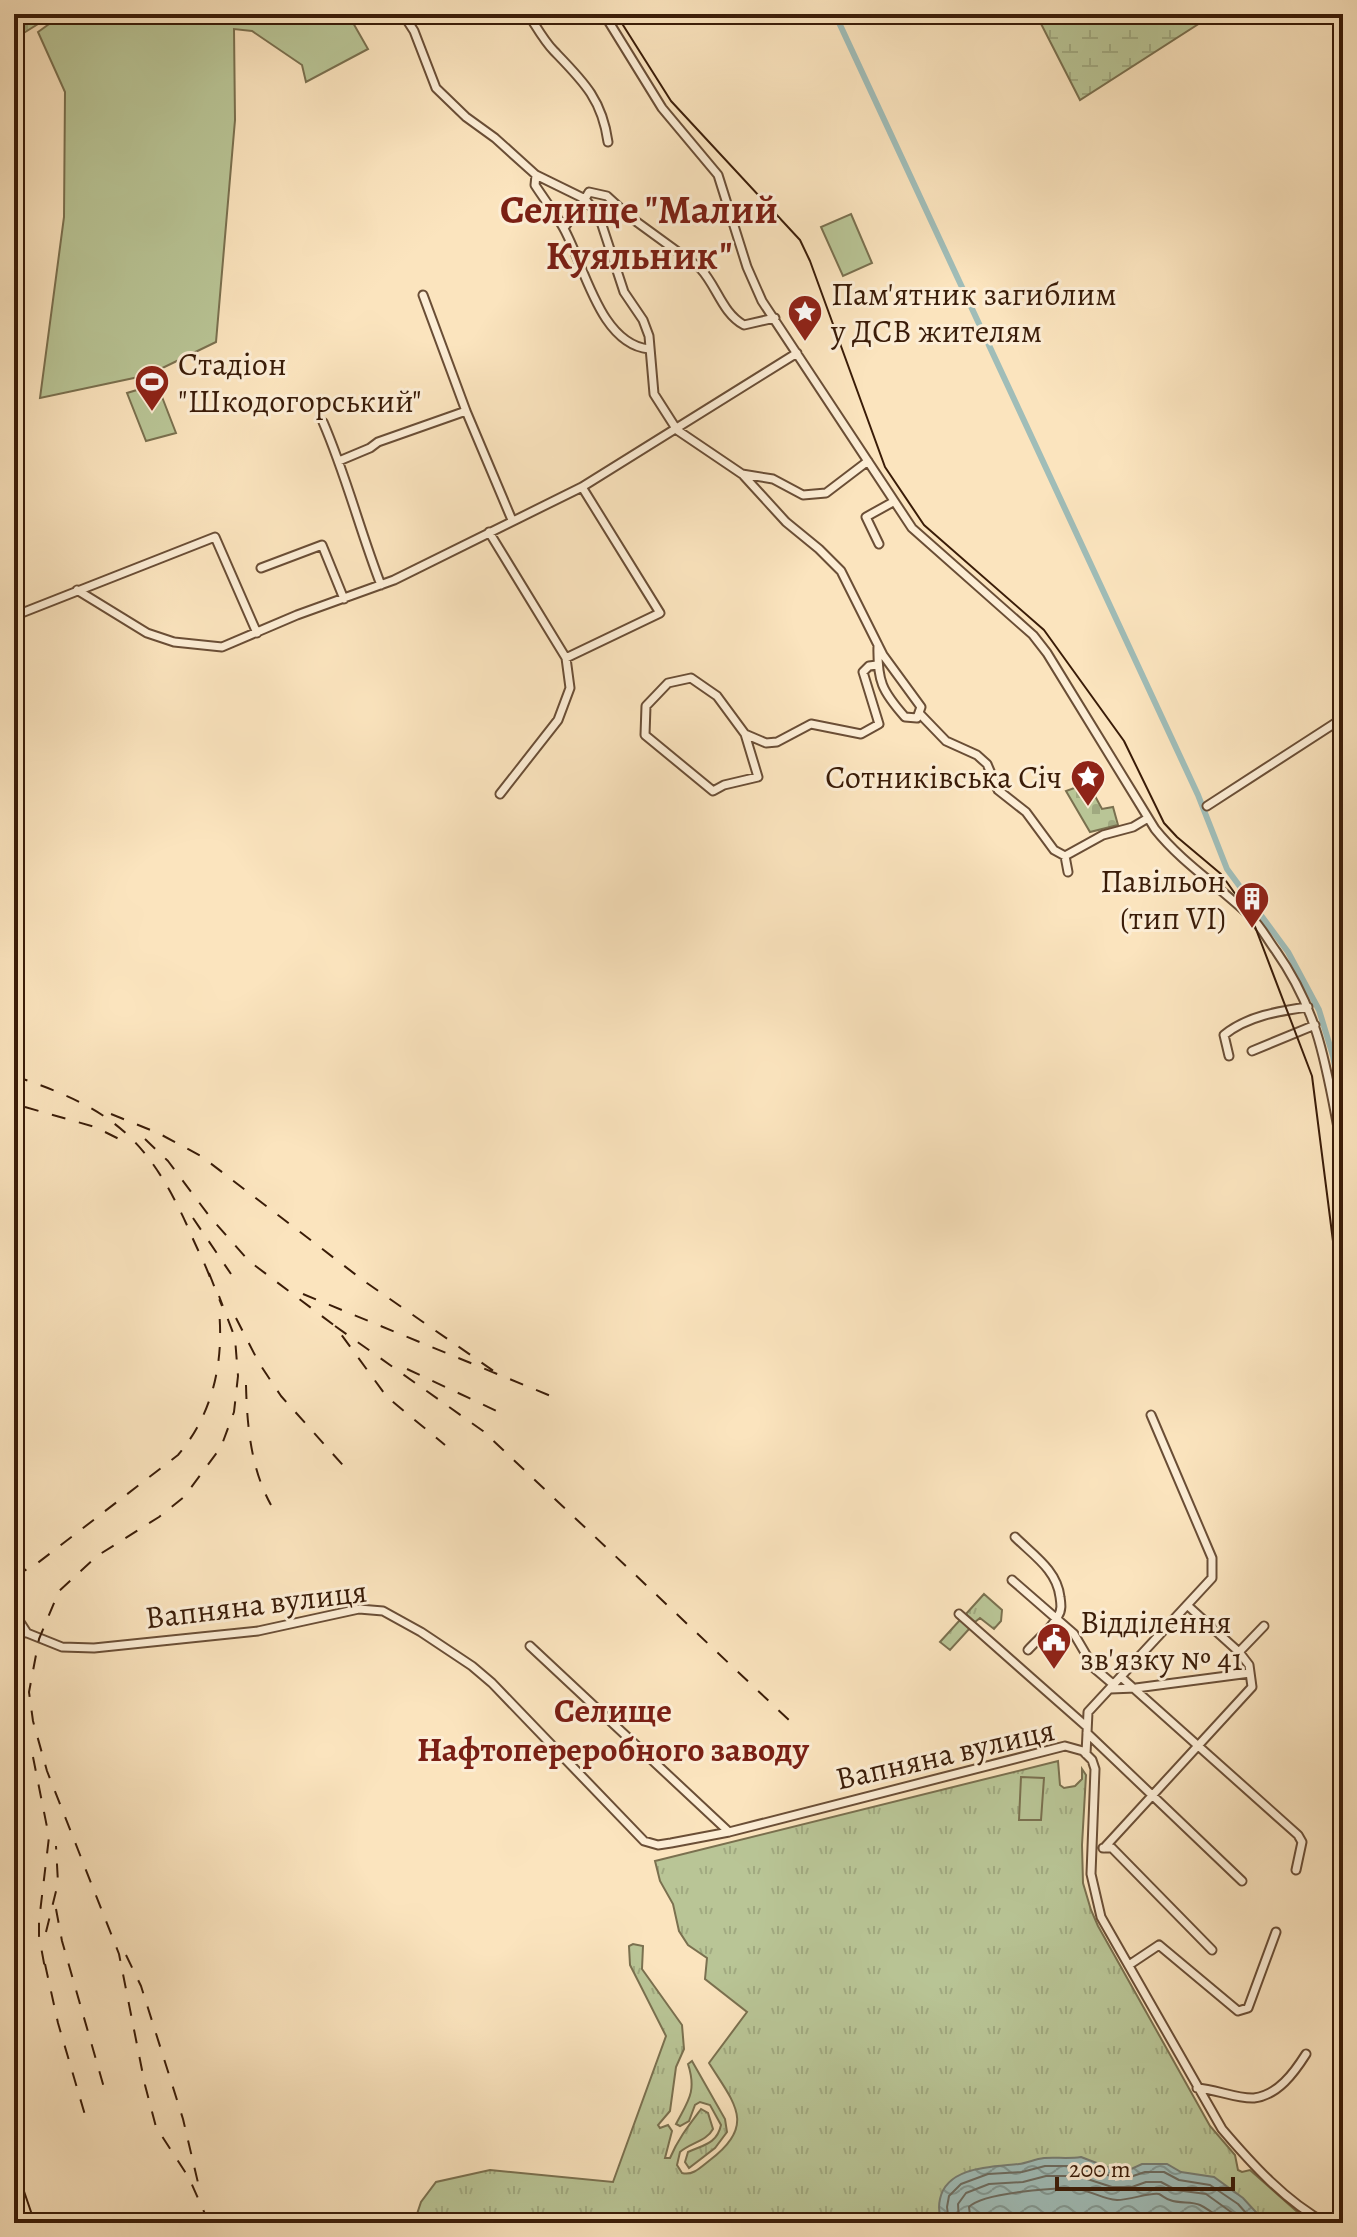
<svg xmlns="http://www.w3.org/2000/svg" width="1357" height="2237" viewBox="0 0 1357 2237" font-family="Alegreya,serif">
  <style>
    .grass { fill: url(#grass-tufts); stroke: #7a704f; stroke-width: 2 }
    .wetland { fill: url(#wetland-marsh); stroke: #7a704f; stroke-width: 2 }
    .cemetery { fill: url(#cemetery-stones); stroke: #7a704f; stroke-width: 2 }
    .garden { fill: #b9c596; stroke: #7a704f; stroke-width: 2 }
    .water { fill: url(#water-waves); stroke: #777d72; stroke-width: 2 }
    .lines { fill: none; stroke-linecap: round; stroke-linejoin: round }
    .shore { stroke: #6d6c60; stroke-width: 2 }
    .canal { stroke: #a0bdb8; stroke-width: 6 }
    .minor-casing { stroke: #6a4e36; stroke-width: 11 }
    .major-casing { stroke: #3a1c08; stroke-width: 13 }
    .minor { stroke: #fcedd5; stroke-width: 7 }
    .major { stroke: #fbe4be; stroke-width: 9 }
    .tram { stroke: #3a1c08; stroke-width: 2 }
    .rail { stroke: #3a1c08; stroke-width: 2; stroke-dasharray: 14 14; stroke-linecap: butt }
    .labels { text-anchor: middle; stroke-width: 6; stroke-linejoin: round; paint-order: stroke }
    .poi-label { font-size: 32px; fill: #3a1c08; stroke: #fcedd5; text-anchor: start }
    .street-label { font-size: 32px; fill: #3a1c08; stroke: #fcedd5 }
    .neighbourhood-label { font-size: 34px; font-weight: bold; fill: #7a1f14; stroke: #fcedd5 }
    .district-label { font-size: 40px; font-weight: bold; fill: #7a1f14; stroke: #fcedd5 }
  </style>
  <defs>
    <pattern id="grass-tufts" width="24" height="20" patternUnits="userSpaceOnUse" patternTransform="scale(2)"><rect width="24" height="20" fill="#b9c596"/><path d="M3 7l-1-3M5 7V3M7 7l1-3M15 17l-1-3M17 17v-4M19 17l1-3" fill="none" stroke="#a0a980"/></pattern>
    <pattern id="wetland-marsh" width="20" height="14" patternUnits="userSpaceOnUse" patternTransform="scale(2)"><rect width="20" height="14" fill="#b9c596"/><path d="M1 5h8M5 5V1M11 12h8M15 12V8" fill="none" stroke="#a0a980"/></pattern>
    <pattern id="cemetery-stones" width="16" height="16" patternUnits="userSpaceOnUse" patternTransform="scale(2)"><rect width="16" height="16" fill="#b9c596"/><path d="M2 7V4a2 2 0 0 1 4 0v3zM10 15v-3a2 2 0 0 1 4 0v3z" fill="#a0a980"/></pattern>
    <pattern id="water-waves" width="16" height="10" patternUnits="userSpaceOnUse" patternTransform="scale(2)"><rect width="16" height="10" fill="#a0bdb8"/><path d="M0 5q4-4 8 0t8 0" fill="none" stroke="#839994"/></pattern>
  </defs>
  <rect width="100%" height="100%" fill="#fbe4be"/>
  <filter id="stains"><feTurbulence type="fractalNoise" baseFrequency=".0025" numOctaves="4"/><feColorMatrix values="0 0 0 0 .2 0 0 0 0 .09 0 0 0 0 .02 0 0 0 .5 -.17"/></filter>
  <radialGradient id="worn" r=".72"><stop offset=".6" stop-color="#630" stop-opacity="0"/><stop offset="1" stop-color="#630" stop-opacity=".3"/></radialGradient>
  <path class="grass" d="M984 1594 1002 1610 1001 1621 994 1629 980 1618 975 1622 966 1614Z
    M959 1621H963L970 1628 950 1650 940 1642Z
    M1058 1761 1060 1785 1064 1788 1075 1786 1082 1779V1769L1086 1775 1082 1845 1083 1883 1091 1910 1098 1926 1210 2126 1235 2155 1238 2170 1242 2172 1250 2170 1303 2217 1302 2223H414L421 2202 436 2182 490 2170 613 2182 666 2036 630 1965 629 1946 633 1944 643 1946 642 1969 682 2025 684 2049 676 2067 670 2111 658 2125 660 2128 668 2125 672 2131 665 2158H670C678 2139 689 2125 701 2109L708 2113 713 2129C707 2141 690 2143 680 2152L677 2165 682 2173C693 2176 701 2167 710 2160 757 2125 734 2103 709 2063L747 2012 705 1979 707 1958 688 1945 679 1931 673 1904 660 1881 655 1861Z
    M692 2061 725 2119 727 2132 715 2148 689 2168 685 2162 688 2152C703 2145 717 2144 721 2125L710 2105 700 2102 695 2105 689 2121 680 2126 676 2124C688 2101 697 2092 688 2064Z"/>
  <path class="wetland" d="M1036 14H1214L1080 100Z"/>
  <path class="cemetery" d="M14 14H54L14 39Z
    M1088 783 1102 809 1113 807 1118 825 1090 832 1066 791Z"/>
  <path class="garden" d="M63 14H348L368 49 306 82 302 65 252 31 234 29 235 120 216 342 148 375 40 398 64 217 65 92 38 32Z
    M851 214 872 263 843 276 821 227Z
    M157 384 176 433 146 441 127 393Z
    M1021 1777 1044 1778 1041 1820H1019Z"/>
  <path class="water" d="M1081 2157 1115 2170H1129L1142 2164H1167L1181 2172 1214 2177 1243 2198 1266 2223H944C939 2216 938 2208 940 2199 947 2166 993 2167 1019 2164 1027 2163 1035 2159 1044 2158 1056 2157 1068 2159 1081 2157Z"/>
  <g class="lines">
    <path class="shore" d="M949 2223 947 2207 949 2196 961 2184 988 2174 1022 2172 1045 2166H1080L1114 2177H1130L1145 2172H1164L1179 2180 1210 2185 1238 2204 1255 2223
      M959 2223 958 2204 966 2193 989 2184 1023 2182 1046 2176H1078L1112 2187H1132L1146 2182H1161L1176 2190 1206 2194 1231 2212 1242 2223
      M971 2223 969 2207C982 2193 1055 2187 1076 2189 1090 2190 1102 2199 1117 2200 1130 2200 1151 2192 1159 2194 1163 2196 1166 2199 1170 2200 1180 2204 1191 2201 1200 2205 1209 2209 1218 2217 1225 2223"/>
    <path class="canal" d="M835 14 1198 795 1227 869 1288 952 1319 1010 1333 1056 1343 1107"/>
    <defs>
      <path id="minor" d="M403 14 414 31 436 88 466 117 495 138 536 175 535 185C544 199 555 213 563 227 584 263 599 344 649 349
        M528 14C536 26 544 41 554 51 583 81 602 99 608 142
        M604 14 662 108 718 175 747 267 762 301 912 528 1033 635 1047 653 1155 829C1182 863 1219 886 1250 916 1261 926 1267 939 1276 951 1323 1018 1327 1076 1343 1153
        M485 18 490 14
        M536 175 585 199 589 192 607 196 630 217 700 268C717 286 722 313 744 325L775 318
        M564 228 585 199 599 216 624 292 643 320 649 336 654 394 677 430 742 474 773 479 803 495 826 493 868 461
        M423 295 466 411 512 520
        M323 422C346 475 360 531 381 585
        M339 461 370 448 378 442 466 411
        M744 476 786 522 819 549 841 571 883 655 921 707 917 718 905 717C882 691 877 681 878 645
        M489 532 566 658 570 688 558 720 500 794
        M879 544 866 517 893 502
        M261 568 322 545 344 599
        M77 590 147 633 174 642 222 647 297 615 394 580 582 487 797 353
        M14 616 215 537 257 633
        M566 658 660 613 582 487
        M919 713 946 741 977 755 987 764 998 790 1026 812 1054 850 1065 856 1103 835 1133 827 1148 818
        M745 734 758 777 724 785 713 791 645 735 646 706 668 683 691 678 717 696 745 734 766 743 777 742 811 724 861 734 879 724 863 672 869 666 877 665
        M1207 806 1343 718
        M1065 856 1068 872
        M1252 1051 1315 1025
        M1229 1056 1224 1035C1247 1016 1279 1011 1308 1007
        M1015 1537C1033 1555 1057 1570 1060 1597 1061 1604 1062 1610 1058 1616 1051 1629 1038 1639 1028 1650
        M1012 1580 1074 1634 1094 1668 1114 1685
        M14 1613 27 1633
        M959 1614 1087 1727
        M14 1632 27 1633 62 1647 94 1648 258 1631 359 1609 383 1611 421 1632 472 1666 492 1683 644 1841 658 1845 671 1843 729 1832 1065 1746 1083 1751 1092 1760 1095 1769 1091 1874 1101 1917 1222 2129C1251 2163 1286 2202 1326 2223
        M530 1646 729 1832
        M1239 1652 1264 1626
        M1121 1677 1298 1835 1302 1842 1296 1870
        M1110 1689 1136 1688 1250 1673
        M1087 1733 1242 1881
        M1086 1754 1088 1712 1212 1578V1558L1151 1415
        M1103 1848H1112L1212 1950
        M1104 1848 1252 1687 1249 1665 1239 1652 1187 1605
        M1129 1965 1159 1945 1238 2011 1248 2008 1276 1932
        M1197 2088C1215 2089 1237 2099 1254 2098 1278 2095 1294 2073 1306 2054"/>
      <path id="major" d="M14 2179 29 2223"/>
    </defs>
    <use href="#minor" class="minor-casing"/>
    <use href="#major" class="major-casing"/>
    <use href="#minor" class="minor"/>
    <use href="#major" class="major"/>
    <path class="tram" d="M616 14 671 101 800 240 810 261 885 467 924 525 1044 630 1124 741 1164 823 1177 837 1221 874 1251 916 1312 1076 1334 1249 1343 1296"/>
    <path class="rail" d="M14 1076C111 1108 148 1137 190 1232 197 1249 206 1265 212 1283
      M25 1107 95 1127 127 1143
      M111 1114 158 1133 201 1156 364 1281 495 1372
      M145 1139 168 1161 210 1217 249 1261 335 1326 387 1397 445 1445
      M193 1218 231 1274
      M209 1273 222 1306
      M303 1294 558 1399
      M236 1318 259 1363 281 1396 349 1472
      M335 1326 483 1431 791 1722
      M407 1369 501 1413
      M246 1385C247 1426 251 1469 271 1505
      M14 1576 35 1565 178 1455C213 1414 224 1362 219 1310
      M33 1757 49 1837 39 1921V1936L46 1974
      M56 1909 62 1941 107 2098
      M46 1932 58 1883 56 1846
      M126 1955 141 1986 183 2119 199 2187
      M45 1964 58 2023 85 2115
      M209 2223 189 2178 156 2127 145 2085 119 1954 47 1771 33 1721 29 1692 39 1639 59 1591 97 1556 159 1517 184 1497 221 1447 234 1412 238 1376 235 1338 219 1296"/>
  </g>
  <defs>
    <symbol id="sight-pin" viewBox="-11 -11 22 30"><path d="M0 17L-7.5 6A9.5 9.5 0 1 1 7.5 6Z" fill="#8f2418" stroke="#fcedd5"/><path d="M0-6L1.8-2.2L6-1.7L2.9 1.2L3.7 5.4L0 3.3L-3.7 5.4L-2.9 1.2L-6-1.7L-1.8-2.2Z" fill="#fff"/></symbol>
    <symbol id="stadium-pin" viewBox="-11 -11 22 30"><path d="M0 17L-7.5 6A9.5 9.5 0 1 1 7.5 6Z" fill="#8f2418" stroke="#fcedd5"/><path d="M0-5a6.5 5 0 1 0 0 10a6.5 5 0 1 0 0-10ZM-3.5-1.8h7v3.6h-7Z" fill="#fff"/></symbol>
    <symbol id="building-pin" viewBox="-11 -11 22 30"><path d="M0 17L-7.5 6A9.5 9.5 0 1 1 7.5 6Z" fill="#8f2418" stroke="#fcedd5"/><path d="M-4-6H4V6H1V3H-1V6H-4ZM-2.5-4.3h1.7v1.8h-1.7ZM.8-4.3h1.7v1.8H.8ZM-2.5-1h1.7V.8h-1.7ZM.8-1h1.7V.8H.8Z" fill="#fff"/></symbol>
    <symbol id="civic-pin" viewBox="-11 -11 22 30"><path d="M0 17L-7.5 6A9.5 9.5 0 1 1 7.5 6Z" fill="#8f2418" stroke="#fcedd5"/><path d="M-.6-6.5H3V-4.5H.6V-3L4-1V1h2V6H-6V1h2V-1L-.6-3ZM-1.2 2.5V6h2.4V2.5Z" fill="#fff"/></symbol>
  </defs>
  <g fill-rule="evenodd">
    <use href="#sight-pin" x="785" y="292" width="40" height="54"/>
    <use href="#stadium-pin" x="132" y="362" width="40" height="54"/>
    <use href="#sight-pin" x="1068" y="757" width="40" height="54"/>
    <use href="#building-pin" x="1232" y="879" width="40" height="54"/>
    <use href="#civic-pin" x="1034" y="1620" width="40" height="54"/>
  </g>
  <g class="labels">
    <g class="poi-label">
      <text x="831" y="305">Пам'ятник загиблим<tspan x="831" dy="37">у ДСВ жителям</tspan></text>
      <text x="178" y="375">Стадіон<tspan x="178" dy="37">"Шкодогорський"</tspan></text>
      <text x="1062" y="788" text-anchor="end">Сотниківська Січ</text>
      <text x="1226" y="892" text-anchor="end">Павільон<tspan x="1226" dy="37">(тип VI)</tspan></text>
      <text x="1080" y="1633">Відділення<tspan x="1080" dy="37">зв'язку № 41</tspan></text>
    </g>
    <g class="street-label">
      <text transform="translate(256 1604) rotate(-7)" y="11">Вапняна вулиця</text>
      <text transform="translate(945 1754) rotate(-13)" y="11">Вапняна вулиця</text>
    </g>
    <g class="neighbourhood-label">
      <text x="613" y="1722">Селище<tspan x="613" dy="39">Нафтопереробного заводу</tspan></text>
    </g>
    <g class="district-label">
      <text x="639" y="223">Селище "Малий<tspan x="639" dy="46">Куяльник"</tspan></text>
    </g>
  </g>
  <rect width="1357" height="2237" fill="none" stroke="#fbe4be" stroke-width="48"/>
  <rect x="16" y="16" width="1325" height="2205" fill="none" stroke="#3a1c08" stroke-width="4"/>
  <rect x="24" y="24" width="1309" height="2189" fill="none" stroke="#3a1c08" stroke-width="2"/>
  <path d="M1057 2177v12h176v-12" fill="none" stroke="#3a1c08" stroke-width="4"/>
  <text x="1069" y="2177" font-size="24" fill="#3a1c08" stroke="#fcedd5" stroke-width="6" paint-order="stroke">200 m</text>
  <rect width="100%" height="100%" filter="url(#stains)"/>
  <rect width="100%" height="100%" fill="url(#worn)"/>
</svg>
